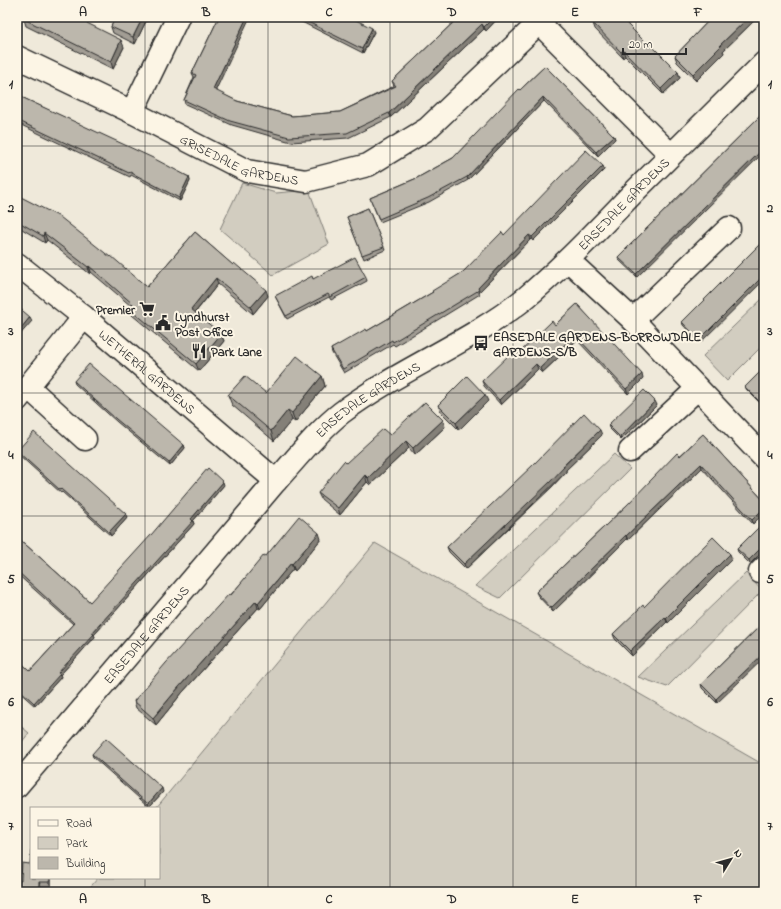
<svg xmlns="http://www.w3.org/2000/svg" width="781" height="909" viewBox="0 0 781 909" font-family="'Indie Flower',sans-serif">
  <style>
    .green { fill: #d2cdc0; stroke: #7e7c76 }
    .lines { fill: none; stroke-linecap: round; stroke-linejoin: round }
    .street-casing { stroke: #2b2b2b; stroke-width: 25 }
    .secondary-casing { stroke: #2b2b2b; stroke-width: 25 }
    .street { stroke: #fcf5e5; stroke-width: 22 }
    .secondary { stroke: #fcf5e5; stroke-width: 22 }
    .wall { fill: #a29d94; stroke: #2b2b2b }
    .shaded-wall { fill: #848078; stroke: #2b2b2b }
    .building { fill: #bcb7ac; stroke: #2b2b2b }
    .grid { fill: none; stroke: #2b2b2b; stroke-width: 1; stroke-opacity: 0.55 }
    .labels { text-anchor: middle; stroke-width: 4; stroke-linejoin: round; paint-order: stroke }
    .street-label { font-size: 13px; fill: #2b2b2b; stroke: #fcf5e5 }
    .poi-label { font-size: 13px; font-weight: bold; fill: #2b2b2b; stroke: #fcf5e5; text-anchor: start }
    .neatline { fill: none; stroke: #2b2b2b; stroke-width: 1.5 }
    .grid-label { font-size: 13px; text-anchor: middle; font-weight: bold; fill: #2b2b2b }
  </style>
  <rect width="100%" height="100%" fill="#efe9da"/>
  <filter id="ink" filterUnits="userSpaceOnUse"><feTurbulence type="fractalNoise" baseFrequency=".025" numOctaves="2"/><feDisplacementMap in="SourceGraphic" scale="8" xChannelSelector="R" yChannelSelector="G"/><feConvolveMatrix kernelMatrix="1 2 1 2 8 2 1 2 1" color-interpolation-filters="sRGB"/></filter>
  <g filter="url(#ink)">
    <path class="green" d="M242 183 276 193 309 190 329 244 273 275 220 229Z
      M764 297V344L727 381 703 356Z
      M614 454 630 469 500 598 475 586Z
      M375 543 764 765V892H86L98 878H159V808H156Z
      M746 573 762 591 667 687 638 677Z
      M17 723 29 733 17 748Z"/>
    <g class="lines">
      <defs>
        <g id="street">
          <path d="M539 23 671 155"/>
          <path id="s1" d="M17 57 132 112 247 171 306 181 368 165 427 129 545 17"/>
          <path d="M132 112 178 17"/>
          <path d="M568 260 633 320 764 458"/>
          <path id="s2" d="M17 264 84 317 276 481"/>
          <path d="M633 320 729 228"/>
          <path d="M28 387 85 439"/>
          <path d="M17 400 84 317"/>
          <path d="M630 451 697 389"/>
          <path d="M760 572 764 568"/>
        </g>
        <g id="secondary">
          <path id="s3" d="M17 786 276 481C296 459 318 431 341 413 398 370 467 344 523 300 564 266 600 227 637 189 679 147 722 105 764 63"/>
        </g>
      </defs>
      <use href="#street" class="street-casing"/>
      <use href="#secondary" class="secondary-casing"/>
      <use href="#street" class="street"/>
      <use href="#secondary" class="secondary"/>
    </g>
    <path class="wall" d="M115 17H148L135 44 113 33 111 27Z
      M219 17 215 91 237 101 292 116 340 112 394 86 392 81 459 17H499L486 31 484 29 391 117 348 138 291 142 232 125 185 104 184 100 194 77 192 73Z
      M292 17H350L374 32 363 53Z
      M712 17H758L723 51 724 53 696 81 677 62 675 56Z
      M24 19 124 47 113 69 26 26Z
      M593 23 628 25 648 45 678 72 680 78 663 94 625 56 623 58 595 29Z
      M545 66 614 136 615 139 598 156 544 101 468 180 429 202 380 222 370 198 417 178 453 158 520 90Z
      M17 95 189 177 190 181 180 201 131 175 130 177 17 123Z
      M764 112 637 277 619 260 618 257Z
      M603 166 604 170 533 241 531 239 479 292 480 294 395 346 393 344 344 373 332 353 331 349 367 331 433 292 463 272 504 235Z
      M17 195 147 287 195 232 268 296 253 314 218 284 195 313 221 334 224 341 199 371 132 315 129 308 131 306 91 272 90 274 47 240 45 243 17 226Z
      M368 208 385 250 364 259 347 217Z
      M764 240 700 343 683 325 682 322Z
      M366 277 367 281 331 300 329 297 287 319 275 296 313 279Z
      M577 304 643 379 628 394 577 340 542 373 538 369 501 405 484 386 482 381 515 357 555 325Z
      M764 368V407L747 390 745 387Z
      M322 376 325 386 295 422 292 420 274 441 232 405 228 395 266 393Z
      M74 381 184 445 185 448 170 466 117 422 75 384Z
      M488 401 459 430 441 412 438 405Z
      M657 405 621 440 609 428 608 425Z
      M445 427 415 455 409 448 370 485 367 482 340 515 321 499 318 493 390 435Z
      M703 434 764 501V513L753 524 702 468 628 540 627 539 553 612 538 596 536 592 627 505Z
      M602 435 566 470V472L552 487 466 569 449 552 447 547Z
      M17 451 126 514 128 517 111 536 62 492 61 493 18 454Z
      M224 485 193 521 194 524 94 635 95 637 60 675 61 677 35 706 17 690V659L30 671 73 624 17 574V537L90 602Z
      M764 522 750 564 738 552 737 549Z
      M321 539 295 571 293 569 260 609 258 608 182 693 156 725 136 708 134 701 266 556Z
      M732 559 668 623 667 622 632 656 615 639 613 634 644 607Z
      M764 622 717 703 702 688 701 684Z
      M92 754 163 792 149 807 93 757Z
      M31 878H51V886H41L40 892H17L21 881Z"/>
    <path class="shaded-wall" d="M143 17H148L135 44 133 37Z
      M247 17H250L214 94 213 89Z
      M494 17H499L486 31 484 27Z
      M628 17H636L626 26 624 21Z
      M749 17H758L723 51 724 53 696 81 693 74 720 45Z
      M482 24 484 29 391 117 389 113Z
      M372 28 374 32 363 53 362 49Z
      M121 40 124 47 113 69 111 62Z
      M623 50 625 56 623 58 621 52Z
      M678 72 680 78 663 94 661 89Z
      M543 97 544 101 468 180 467 177Z
      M614 136 615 139 598 156 596 152Z
      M764 148V152L637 277 636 274Z
      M603 166 604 170 533 241 532 237Z
      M189 177 190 181 180 201 179 198Z
      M44 233 47 240 45 243 43 236Z
      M529 235 531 239 479 292 478 288Z
      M89 266 91 272 90 274 88 267Z
      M764 275V280L700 343 699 340Z
      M216 278 218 284 193 315 191 309Z
      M266 290 268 296 253 314 251 307Z
      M30 317 32 321 17 338V333Z
      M221 334 224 341 199 371 196 364Z
      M575 335 577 340 542 373 540 368Z
      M18 346 19 350 17 352V347Z
      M536 364 538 369 501 405 499 400Z
      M642 374 643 379 628 394 626 389Z
      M322 376 325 386 295 422 292 413Z
      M485 395 488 401 459 430 456 423Z
      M655 401 657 405 621 440 620 437Z
      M288 410 292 420 274 441 271 431Z
      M443 420 445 427 415 455 413 448Z
      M600 430 602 435 566 470V472L466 569 464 564Z
      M406 441 409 448 370 485 368 478Z
      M184 445 185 448 170 466 169 463Z
      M701 464 702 468 628 540 626 536Z
      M365 475 367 482 340 515 338 508Z
      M223 482 224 485 193 521 194 524 94 635 95 637 60 675 61 677 35 706 34 703 58 673 92 633Z
      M764 508V513L753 524 752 520Z
      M126 514 128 517 111 536 109 532Z
      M319 533 321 539 295 571 292 564Z
      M626 535 627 539 553 612 551 608Z
      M764 545V550L750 564 749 560Z
      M730 554 732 559 668 623 666 618Z
      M291 563 293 569 260 609 258 603Z
      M256 601 258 608 182 693 156 725 153 718 179 687Z
      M665 617 667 622 632 656 630 651Z
      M764 653V658L717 703 716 699Z
      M162 788 163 792 149 807 148 804Z
      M50 878H51V886L49 882Z
      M39 882 41 886 40 892H39Z"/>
    <path class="building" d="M25 17H75L121 40 111 62 24 19Z
      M115 17H143L133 37 111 27Z
      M219 17H247L213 89 237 101 292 116 340 112 396 86 392 81 459 17H494L484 27 482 24 389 113 347 133 289 137 230 121 184 100 196 75 192 73Z
      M298 17H350L372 28 362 49Z
      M600 17H628L624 21 648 45 650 44 678 72 661 89 623 50 621 52 593 23Z
      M712 17H749L720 45 721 46 693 74 675 56Z
      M545 66 614 136 596 152 543 97 467 177 428 198 379 219 370 198 417 178 453 158 519 89 520 90Z
      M17 95 153 158 189 177 179 198 130 172 129 173 17 120Z
      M764 112V148L636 274 618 257Z
      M586 150 603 166 532 237 529 235 478 288 479 290 393 342 392 340 343 369 331 349 366 329 367 331 433 292 432 291 463 272 502 232 504 235Z
      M17 195 60 217 110 257 111 256 147 287 195 232 233 265 234 263 266 290 251 307 216 278 191 309 221 334 196 364 129 308 133 304 89 266 88 267 44 233 43 236 17 221Z
      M368 208 384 247 362 255 347 217Z
      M764 240V275L699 340 682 322Z
      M355 257 366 277 330 297 328 294 286 316 275 296 312 276 313 279Z
      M577 304 642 374 626 389 575 335 540 368 536 364 499 400 482 381 511 353 515 357 552 321 555 325Z
      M17 306 30 317 17 333Z
      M297 356 322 376 292 413 288 410 271 431 228 395 245 376 266 393Z
      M89 364 184 445 169 463 116 419 74 381Z
      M764 368V403L762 404 745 387Z
      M467 376 485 395 456 423 438 405Z
      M644 390 655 401 620 437 608 425Z
      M425 402 443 420 413 448 406 441 368 478 365 475 338 508 318 493 344 461 346 463 383 429 390 435Z
      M584 413 600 430 563 466 564 467 550 482 464 564 447 547 533 465Z
      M34 432 126 514 109 532 61 489 60 490 17 451Z
      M703 434 764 501V508L752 520 701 464 626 536V535L551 608 536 592 627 505 677 453 680 456Z
      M208 468 223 482 191 519 193 521 92 633 94 634 58 673 60 674 34 703 17 687V659L30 671 74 623 17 571V537L90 602 151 535Z
      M299 516 319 533 292 564 291 563 258 603 256 601 179 687 153 718 134 701 166 663 229 594 231 595 264 555 266 556Z
      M764 522V545L749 560 737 549Z
      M713 537 730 554 666 618 665 617 630 651 613 634 643 605 644 607Z
      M764 622V653L716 699 701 684Z
      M106 738 162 788 148 804 92 754Z
      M31 850V878H50L49 882H39V892H17V880L21 881 22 863 30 864Z"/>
  </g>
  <path class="grid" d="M145 17V808M268 17V892M390 17V892M513 17V892M636 17V892M17 146H764M17 269H764M17 393H764M17 516H764M17 640H764M17 763H764M145 878V892"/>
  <defs>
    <symbol id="supermarket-bare" viewBox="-9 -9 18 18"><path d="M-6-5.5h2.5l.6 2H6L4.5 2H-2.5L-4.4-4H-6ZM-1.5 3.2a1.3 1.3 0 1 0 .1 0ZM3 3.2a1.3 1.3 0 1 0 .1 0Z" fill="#2b2b2b" stroke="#fcf5e5" stroke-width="2.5" paint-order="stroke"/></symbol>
    <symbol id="civic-bare" viewBox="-9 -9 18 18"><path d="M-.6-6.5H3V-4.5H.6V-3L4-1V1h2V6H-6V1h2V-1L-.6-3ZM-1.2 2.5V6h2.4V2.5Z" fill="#2b2b2b" stroke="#fcf5e5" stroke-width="2.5" paint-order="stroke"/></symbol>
    <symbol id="bus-bare" viewBox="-9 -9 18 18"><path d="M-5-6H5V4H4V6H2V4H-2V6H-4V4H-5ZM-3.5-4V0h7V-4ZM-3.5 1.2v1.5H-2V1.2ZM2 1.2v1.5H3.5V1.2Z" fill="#2b2b2b" stroke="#fcf5e5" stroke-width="2.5" paint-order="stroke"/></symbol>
    <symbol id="restaurant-bare" viewBox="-9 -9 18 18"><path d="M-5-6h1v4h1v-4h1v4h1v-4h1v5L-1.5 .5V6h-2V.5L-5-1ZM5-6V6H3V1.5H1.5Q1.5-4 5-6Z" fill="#2b2b2b" stroke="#fcf5e5" stroke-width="2.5" paint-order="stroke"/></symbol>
  </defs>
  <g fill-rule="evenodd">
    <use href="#supermarket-bare" x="136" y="298" width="22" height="22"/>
    <use href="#civic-bare" x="152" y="312" width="22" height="22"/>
    <use href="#bus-bare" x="470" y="332" width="22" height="22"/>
    <use href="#restaurant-bare" x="188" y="340" width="22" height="22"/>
  </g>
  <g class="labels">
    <g class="street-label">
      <text dy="5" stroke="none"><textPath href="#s1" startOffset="246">GRISEDALE GARDENS</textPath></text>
      <text dy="5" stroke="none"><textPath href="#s3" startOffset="848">EASEDALE GARDENS</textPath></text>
      <text dy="5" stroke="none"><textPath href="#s2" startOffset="169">WETHERAL GARDENS</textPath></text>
      <text dy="5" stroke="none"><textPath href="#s3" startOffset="524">EASEDALE GARDENS</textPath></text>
      <text dy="5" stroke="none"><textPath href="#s3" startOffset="199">EASEDALE GARDENS</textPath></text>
    </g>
    <g class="poi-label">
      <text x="135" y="314" text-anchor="end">Premier</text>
      <text x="175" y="321">Lyndhurst<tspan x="175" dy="15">Post Office</tspan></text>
      <text x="493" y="341">EASEDALE GARDENS-BORROWDALE<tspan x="493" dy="15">GARDENS-S/B</tspan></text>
      <text x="211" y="356">Park Lane</text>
    </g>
  </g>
  <rect width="781" height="909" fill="none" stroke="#fcf5e5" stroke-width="44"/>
  <rect x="30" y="807" width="130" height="72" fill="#fcf5e5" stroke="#a8a49b"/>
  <rect x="38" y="820" width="20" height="6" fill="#fcf5e5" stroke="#a8a49b"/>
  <text x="66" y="827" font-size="12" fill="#2b2b2b">Road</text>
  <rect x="38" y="837" width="20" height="12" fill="#d2cdc0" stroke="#a8a49b"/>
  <text x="66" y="847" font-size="12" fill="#2b2b2b">Park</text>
  <rect x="38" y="857" width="20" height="12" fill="#bcb7ac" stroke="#a8a49b"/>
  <text x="66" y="867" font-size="12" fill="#2b2b2b">Building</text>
  <g transform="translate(731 859) rotate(53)" stroke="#fcf5e5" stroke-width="3" paint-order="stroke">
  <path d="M0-3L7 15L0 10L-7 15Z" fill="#2b2b2b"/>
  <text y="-6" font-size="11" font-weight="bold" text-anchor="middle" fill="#2b2b2b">N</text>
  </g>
  <path d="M623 48v6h63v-6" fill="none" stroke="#2b2b2b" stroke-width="2"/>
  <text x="629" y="48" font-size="12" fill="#2b2b2b" stroke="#fcf5e5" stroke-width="3" paint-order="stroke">20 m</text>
  <rect x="22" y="22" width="737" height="865" class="neatline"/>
  <g class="grid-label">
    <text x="83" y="16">A</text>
    <text x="206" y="16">B</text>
    <text x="329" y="16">C</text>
    <text x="452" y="16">D</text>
    <text x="575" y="16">E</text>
    <text x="698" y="16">F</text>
    <text x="11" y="88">1</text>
    <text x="770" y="88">1</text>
    <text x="11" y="212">2</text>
    <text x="770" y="212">2</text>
    <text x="11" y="335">3</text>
    <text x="770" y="335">3</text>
    <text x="11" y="459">4</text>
    <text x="770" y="459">4</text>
    <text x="11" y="583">5</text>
    <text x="770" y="583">5</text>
    <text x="11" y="706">6</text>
    <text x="770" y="706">6</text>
    <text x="11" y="830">7</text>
    <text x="770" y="830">7</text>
    <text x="83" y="903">A</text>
    <text x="206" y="903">B</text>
    <text x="329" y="903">C</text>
    <text x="452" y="903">D</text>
    <text x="575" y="903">E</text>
    <text x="698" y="903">F</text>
  </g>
</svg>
